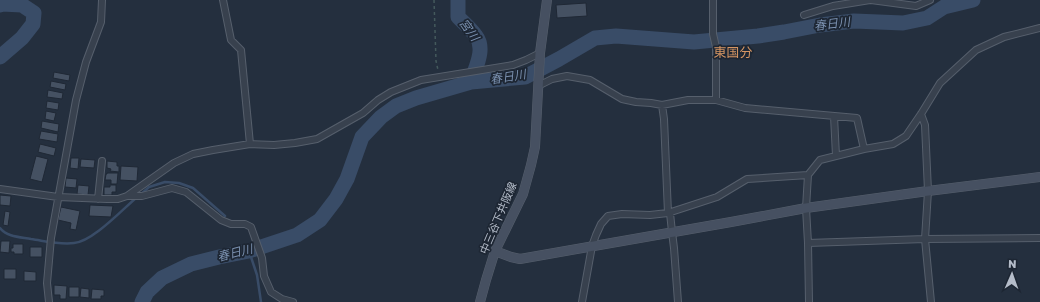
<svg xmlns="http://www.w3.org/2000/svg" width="1040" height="302" viewBox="0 0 1040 302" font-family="'Golos Text','Noto Sans JP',sans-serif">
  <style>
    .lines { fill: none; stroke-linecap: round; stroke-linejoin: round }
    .stream { stroke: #394c67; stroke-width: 2.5 }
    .river { stroke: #394c67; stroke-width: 15 }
    .building { fill: #455162; stroke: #1f2835 }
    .street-casing { stroke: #565f6c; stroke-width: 8 }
    .secondary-casing { stroke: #565f6c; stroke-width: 10 }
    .path { stroke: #44595c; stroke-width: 1.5; stroke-dasharray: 3 3; stroke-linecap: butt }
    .street { stroke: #38414e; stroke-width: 6 }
    .secondary { stroke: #465061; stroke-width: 9 }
    .labels { text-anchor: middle; stroke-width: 3.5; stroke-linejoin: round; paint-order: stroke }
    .street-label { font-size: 11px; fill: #b4bcc9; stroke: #1d2633 }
    .water-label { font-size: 12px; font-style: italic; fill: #7c92b1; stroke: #1d2633 }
    .quarter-label { font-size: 13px; fill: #d59563; stroke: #1d2633 }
  </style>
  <rect width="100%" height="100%" fill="#242f3e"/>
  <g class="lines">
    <path class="stream" d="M140 195 149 187 165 182 179 183 193 188 225 216
      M0 228C7 237 20 237 31 239 45 241 60 245 74 243 92 242 122 210 136 198
      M249 251 257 275 261 302"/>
    <path class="river" d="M458 0V17C464 23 471 29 476 36 486 49 475 68 471 82
      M0 5 2 4 22 5 34 13 33 24 22 38 0 57
      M142 302 147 292 162 278 191 264 219 257 249 251 297 235 320 220 336 199 347 179 362 137 381 117 396 106 416 98 471 82 525 77 559 59 595 38 616 36 694 42 758 36 784 32 820 25 854 21 903 23 927 18 944 7 973 0"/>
  </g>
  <path class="building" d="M586 3 587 16 557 18 556 5Z
    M54 72 70 75 69 81 53 78Z
    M51 81 66 84 65 90 50 87Z
    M48 90 63 93 62 99 47 97Z
    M47 101 59 103 58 110 46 108Z
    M46 111 56 113 54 121 45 119Z
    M42 121 59 124 58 132 41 128Z
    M41 131 58 134 57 142 39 139Z
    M40 144 56 148 54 156 38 152Z
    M36 156 48 159 42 182 30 179Z
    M71 158H79L78 169 70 168Z
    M81 159 95 160 94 168 80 167Z
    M107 161 117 162V166H119V172L110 171 111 169 107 168Z
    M121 166 138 167 137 181 120 180Z
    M107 173H118L117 184H111V180H105L106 174H107Z
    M66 178 77 179 76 188 65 187Z
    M78 185 89 186 88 195 77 194Z
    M110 185H116V192H112V195H104V187H110Z
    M0 195 11 196 10 206 0 205Z
    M90 205 113 206 111 217 89 216Z
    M61 207 80 211 76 230 70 229 71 223 58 220Z
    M5 211 10 212 8 226 3 225Z
    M1 241H10L9 253 0 252Z
    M13 244H23V254H14V252H11V248H13Z
    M30 247H42V257H30Z
    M4 269H16V279H4Z
    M24 271 36 272V281H24Z
    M54 285 67 286 66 299H60V295H54Z
    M69 287H79V297H69Z
    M81 288 89 289V298L80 297Z
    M92 289 104 290V296H101V299H91Z"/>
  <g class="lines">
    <defs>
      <path id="street" d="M223 0 231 40 241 50 250 144
        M713 0V34L716 47V100
        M871 0 916 6 930 0
        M804 15 833 6 870 0
        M538 86 552 79 567 76 590 80 622 99 636 102 651 103 662 105 688 100H716L745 108 857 118 864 149
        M662 105 664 119 668 213
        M921 114 925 125 928 191 925 239 931 302
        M834 116 836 156
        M0 189 58 197 107 199H118L127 196H142L172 188 186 192 221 220 231 224H245L251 227 262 258 264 276 271 292 282 299 293 302
        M127 196 174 163 193 154 213 150 250 144 274 145 295 143 317 139 363 113 378 100 391 92 421 80 513 65 526 60 540 53
        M98 199 102 161
        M670 213 672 232 674 248 678 302
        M808 243 925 239 1040 238
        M49 302 47 283 51 238 76 100 86 62 101 22 102 0
        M582 302 592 246 596 235 601 224 608 216 622 214 650 215 668 213 717 197 747 179 808 175
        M809 302 808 243 806 208 808 175 820 160 864 149 893 144 906 136 921 114 940 83 976 50 1004 37 1040 28"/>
      <path id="secondary" d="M495 251 511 257 520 259 731 222 806 208 928 191 1040 177
        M480 302 486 280 495 251 523 194 531 165 535 147 540 53 547 0"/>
    </defs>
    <use href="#street" class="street-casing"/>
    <use href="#secondary" class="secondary-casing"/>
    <path class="path" d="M434 0 436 61 438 70"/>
    <use href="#street" class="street"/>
    <use href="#secondary" class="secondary"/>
  </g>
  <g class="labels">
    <g class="street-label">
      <text transform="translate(498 218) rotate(-67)" y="4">中三谷下井阪線</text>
    </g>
    <g class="water-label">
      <text transform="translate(832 24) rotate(-7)" y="4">春日川</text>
      <text transform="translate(469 30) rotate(54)" y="4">宮川</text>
      <text transform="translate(508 77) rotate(-9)" y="4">春日川</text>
      <text transform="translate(235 253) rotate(-14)" y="4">春日川</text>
    </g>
    <g class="quarter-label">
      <text x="733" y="57">東国分</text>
    </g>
  </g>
  <g transform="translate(1012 274) rotate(2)" stroke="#1d2633" stroke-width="3" paint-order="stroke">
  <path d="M0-3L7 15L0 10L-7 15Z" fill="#b4bcc9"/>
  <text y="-6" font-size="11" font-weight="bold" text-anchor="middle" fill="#b4bcc9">N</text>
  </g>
</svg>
